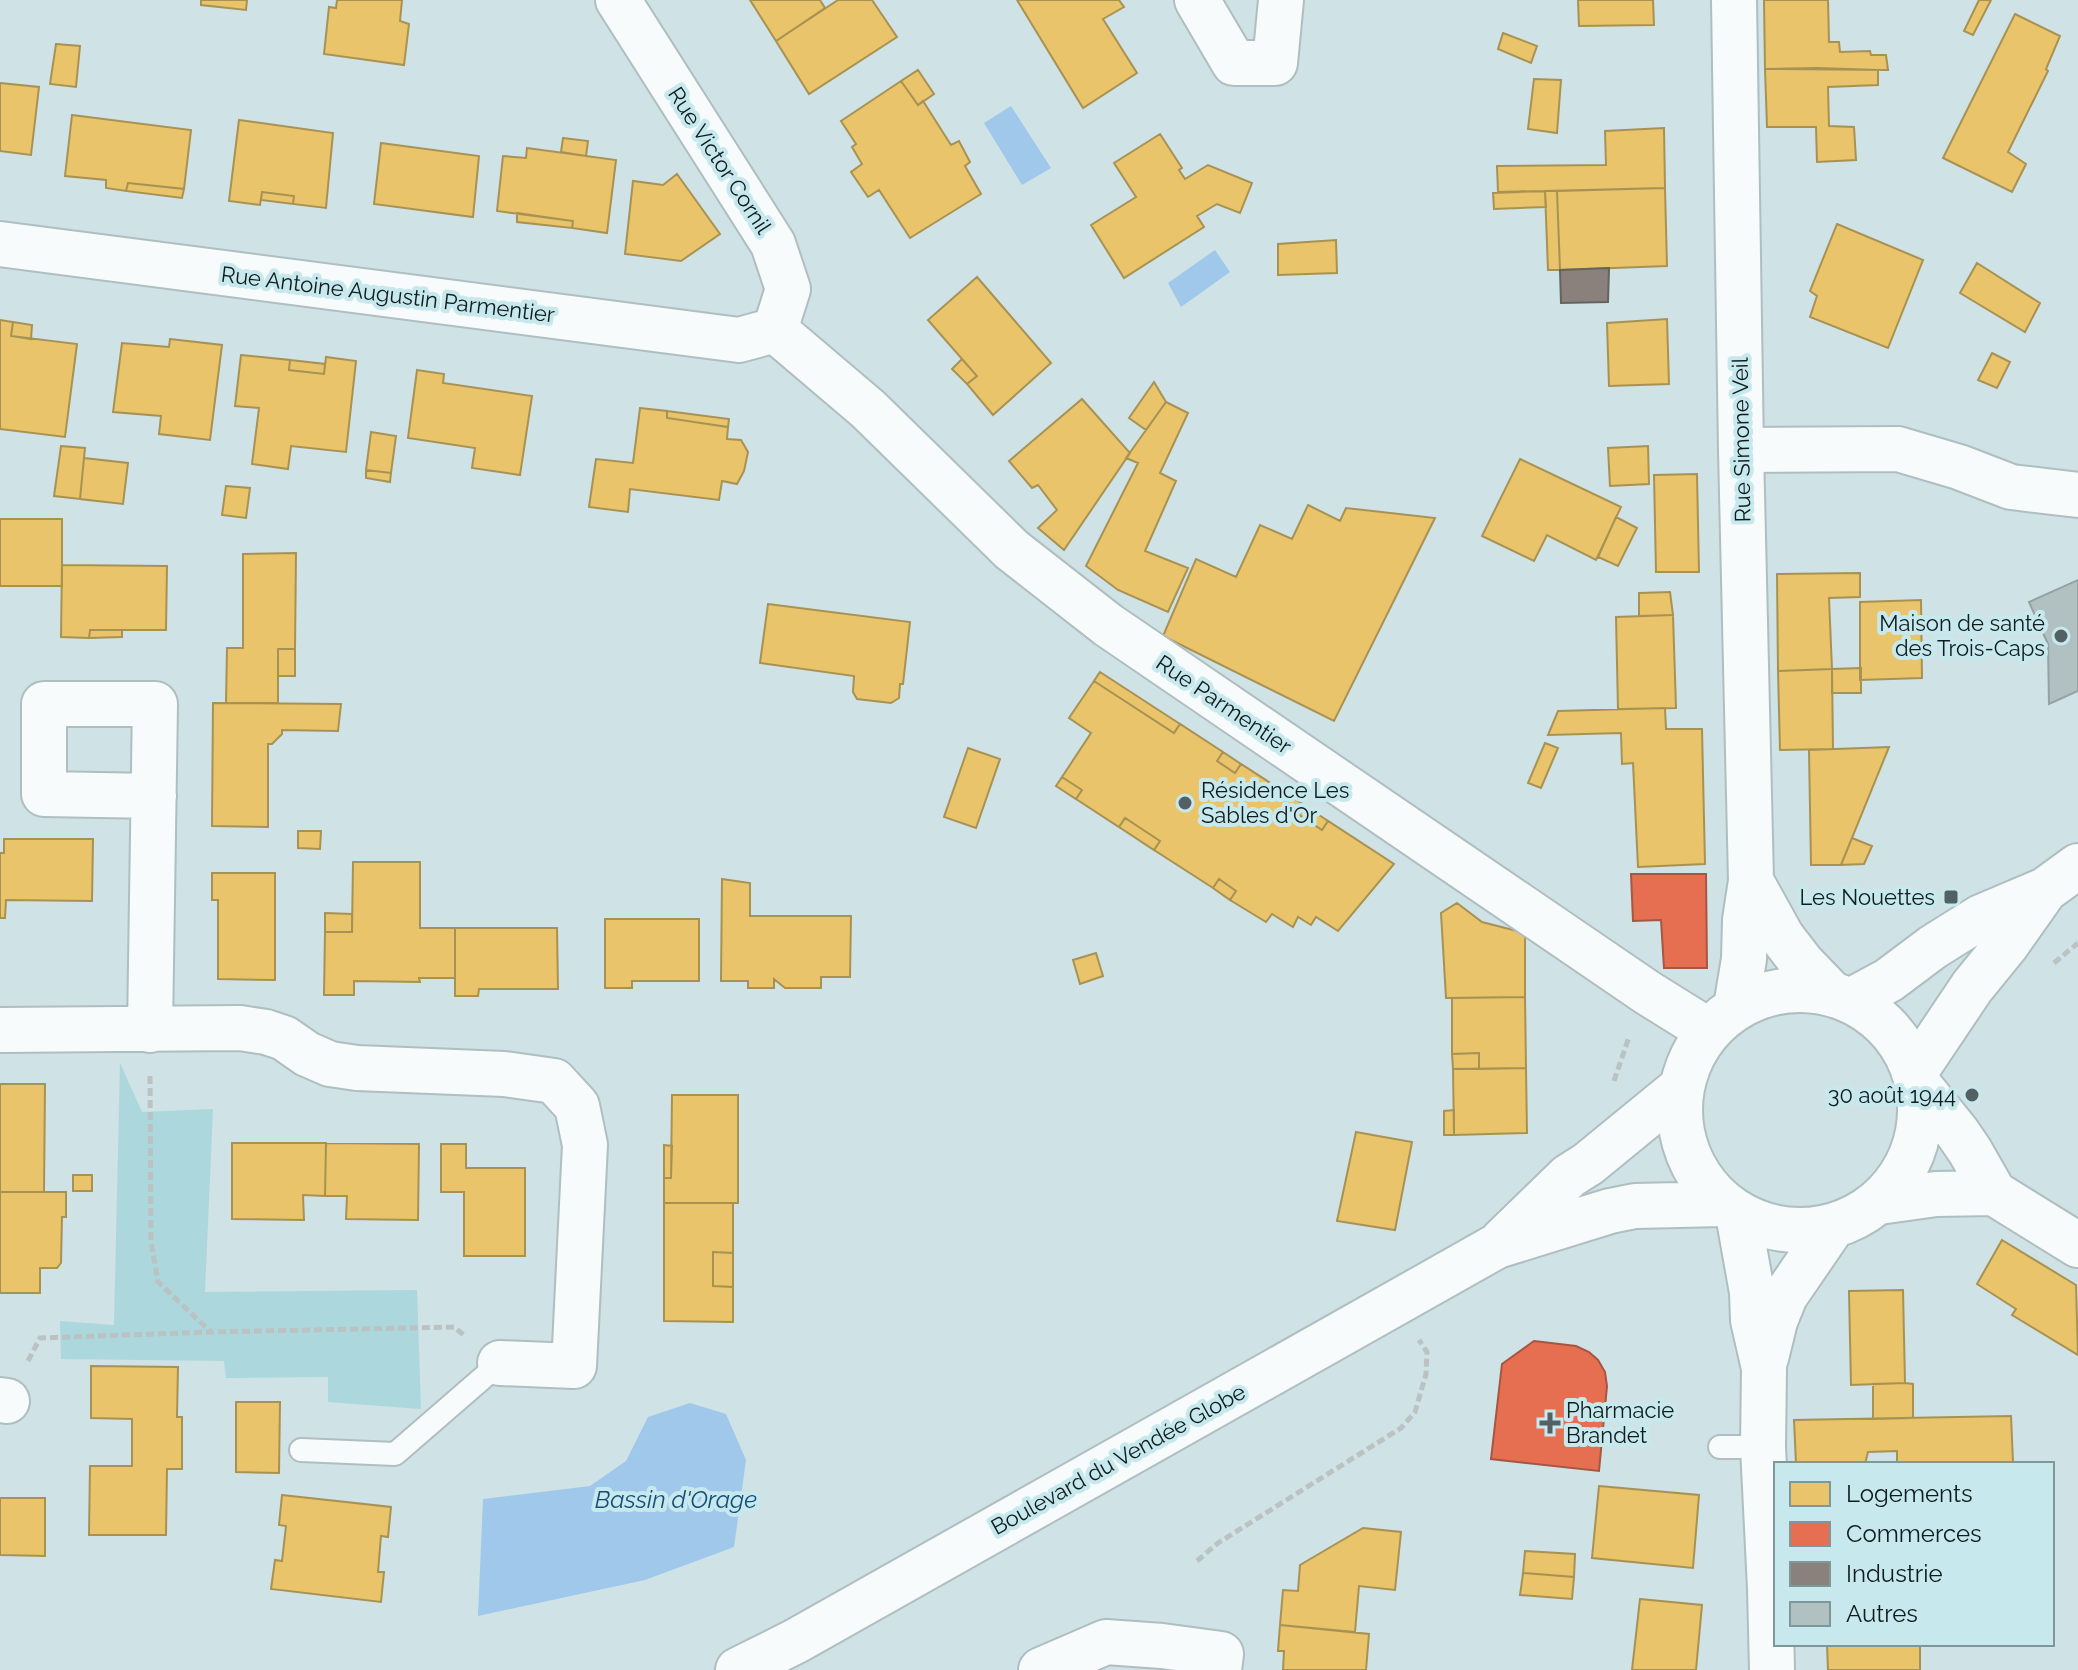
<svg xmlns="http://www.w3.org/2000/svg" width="2078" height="1670" viewBox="0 0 2078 1670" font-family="Raleway,sans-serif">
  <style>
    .green { fill: #acd7dd }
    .water { fill: #9fc8eb }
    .homes { fill: #e9c46a; stroke: #a89253; stroke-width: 2 }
    .shops { fill: #e76f51; stroke: #a65642; stroke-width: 2 }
    .industry { fill: #8a817c; stroke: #656360; stroke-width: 2 }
    .building { fill: #b1c0c1; stroke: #94a2a3; stroke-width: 2 }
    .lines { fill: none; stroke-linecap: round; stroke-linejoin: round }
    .lane-casing { stroke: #afbec0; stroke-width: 26 }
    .street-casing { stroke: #afbec0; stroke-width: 48 }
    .secondary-casing { stroke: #afbec0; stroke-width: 48 }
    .path { stroke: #bbc2c2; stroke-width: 5; stroke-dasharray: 8 4; stroke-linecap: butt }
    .lane { stroke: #f8fbfb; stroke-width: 22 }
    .street { stroke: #f8fbfb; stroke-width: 44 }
    .secondary { stroke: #f8fbfb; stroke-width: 44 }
    .poi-dot { fill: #536164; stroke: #c7e9ed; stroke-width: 3 }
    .labels { text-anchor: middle; stroke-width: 8; stroke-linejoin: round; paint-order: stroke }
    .street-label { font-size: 22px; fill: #101c1e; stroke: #c7e9ed }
    .poi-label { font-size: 22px; fill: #101c1e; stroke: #c7e9ed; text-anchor: end }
    .water-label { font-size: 24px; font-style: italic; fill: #154d7a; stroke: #c7e9ed }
  </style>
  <rect width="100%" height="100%" fill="#cfe2e5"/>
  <path class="green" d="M120 1063 142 1112 213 1109 205 1292 417 1290 421 1409 328 1402V1377L226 1378 224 1361 61 1359 60 1321 114 1325Z"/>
  <path class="water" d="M1011 106 1051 168 1022 185 984 123Z
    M1215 250 1230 272 1181 307 1168 283Z
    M690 1403 726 1414 746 1460 734 1547 645 1580 478 1616 483 1499 590 1486 626 1461 648 1417Z"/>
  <path class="homes" d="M201 0H247L246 10 201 5Z
    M337 0H402L400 21 409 24 404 65 324 54 329 7 336 8Z
    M750 0H820L825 8 776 41Z
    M838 0H872L897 37 809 94 776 41Z
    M1017 0H1119L1124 7 1103 19 1137 73 1083 108Z
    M1578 0H1653L1654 25 1579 26Z
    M1764 0H1828L1829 42H1839L1840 52 1870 51 1871 55H1886L1888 70 1765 69Z
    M1979 0H1991L1973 35 1964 31Z
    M2015 14 2060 36 2046 69 2048 71 2008 152 2026 164 2012 192 1943 158Z
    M1503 33 1537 46 1531 63 1498 49Z
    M56 44 80 46 76 87 50 84Z
    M1817 68 1878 70V85L1828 87 1829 126 1854 127 1856 160 1817 162 1816 127H1767L1765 69Z
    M918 70 934 94 918 105 901 81Z
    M1534 79 1561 80 1557 133 1528 129Z
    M901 81 918 105 923 101 951 145 959 141 970 162 965 166 981 194 910 238 879 190 868 197 851 172 862 164 852 147 856 144 841 121Z
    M0 83 39 87 31 155 0 151Z
    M72 115 191 130 184 189 128 183 126 191 106 188V180L65 176Z
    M239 120 333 133 326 208 293 204 294 196 262 192 260 205 229 201Z
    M1664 128 1665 188 1498 192 1497 166 1606 165 1605 131Z
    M1160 134 1182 168 1179 170 1185 179 1208 165 1252 183 1240 213 1217 204 1197 216 1204 227 1124 278 1091 225 1136 197 1114 163Z
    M563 138 588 141 586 156 561 152Z
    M381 143 479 156 473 217 374 204Z
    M527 148 616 160 607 233 572 228 573 221 497 211 503 156 526 158Z
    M677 174 720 234 681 261 625 254 633 181 663 185Z
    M128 183 184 189 182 198 126 191Z
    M1665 188 1667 266 1560 270 1557 191Z
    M1545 191H1557L1560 270H1548Z
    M1545 191 1546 207 1494 209 1493 193Z
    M262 192 294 196 293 204 261 200Z
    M517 213 573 221 572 228 517 222Z
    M1837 224 1923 260 1888 348 1810 317 1817 296 1810 291Z
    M1336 240 1337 273 1278 275V244Z
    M1977 263 2040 303 2025 332 1960 293Z
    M977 277 1051 363 993 415 967 384 977 376 928 320Z
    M1667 319 1669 384 1609 386 1607 323Z
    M0 320 13 322 11 336 77 344 65 437 0 429Z
    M13 322 32 325 31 339 11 336Z
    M170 339 222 345 210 440 159 434 161 416 113 412 122 343 169 347Z
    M1992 353 2010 362 1997 388 1978 380Z
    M241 355 290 360 289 370 324 374 326 357 356 361 346 452 291 446 288 469 252 464 259 408 235 406Z
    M962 359 977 376 967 384 952 369Z
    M290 360 325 364 324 374 289 370Z
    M417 370 444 374 443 383 532 396 520 475 472 468 475 448 408 438Z
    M1154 382 1166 402 1146 430 1129 418Z
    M1082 399 1130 453 1064 550 1038 528 1057 510 1038 485 1032 488 1009 461Z
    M1166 402 1188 413 1160 473 1176 481 1145 551 1188 568 1168 612 1118 590 1086 566 1138 463 1126 458Z
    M640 408 667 411V418L728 427 727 439 741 440 748 452 744 471 737 484 722 481 719 500 630 489 628 512 589 507 596 459 633 463Z
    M667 411 729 419 728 427 667 418Z
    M371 432 396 436 391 473 366 470Z
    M61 446 85 448 80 499 54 496Z
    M1648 446 1649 484 1610 486 1608 448Z
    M84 458 128 463 123 504 80 499Z
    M1520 459 1621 507 1596 560 1547 535 1534 561 1482 536Z
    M366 470 391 473 390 482 366 478Z
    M1697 474 1699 572H1656L1654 475Z
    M226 486 250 488 246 518 222 515Z
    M1308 505 1340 521 1346 508 1435 518 1334 721 1163 636 1196 559 1236 577 1260 525 1292 539Z
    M1616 517 1637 528 1618 566 1598 557Z
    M0 519H62V586H0Z
    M296 553 295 649H278V703H226L227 648H243V554Z
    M62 565 167 566 166 630H90L89 638 61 637Z
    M1860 573V597L1829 598 1832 669 1778 671 1777 574Z
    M1670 592 1673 615 1639 616V593Z
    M1921 600 1922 678 1860 680V602Z
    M768 604 910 622 903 684H900L899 698 891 703 857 699 853 692 854 676 760 663Z
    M1673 615 1676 708 1618 709 1616 617Z
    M90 630H122V637L89 638Z
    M278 649H295V676H278Z
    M1861 668V693H1832V669Z
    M1832 669 1833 749 1780 750 1778 671Z
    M1100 672 1180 724 1174 733 1094 681Z
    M1094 681 1174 733 1180 724 1223 752 1217 761 1235 773 1241 764 1292 797 1286 806 1322 830 1328 821 1394 864 1338 931 1316 917 1311 925 1298 917 1293 927 1272 914 1266 922 1230 900 1236 891 1219 879 1213 888 1154 850 1160 841 1125 818 1119 827 1076 799 1082 790 1062 777 1091 733 1069 718Z
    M213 703 341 704 338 731 282 730V734L272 744H268V827L212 826Z
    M1665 708 1666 729H1702L1705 864 1638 867 1633 763 1622 764 1621 733 1548 735 1558 711Z
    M1545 743 1558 748 1541 788 1528 783Z
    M1889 747 1841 865H1811L1809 750Z
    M968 748 1000 759 976 828 944 817Z
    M1223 752 1241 764 1235 773 1217 761Z
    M1062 777 1082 790 1076 799 1056 786Z
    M1292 797 1328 821 1322 830 1286 806Z
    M1125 818 1160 841 1154 850 1119 827Z
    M298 831H321L320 849 298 848Z
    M1852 838 1872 846 1864 864 1841 865Z
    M4 839H93L92 901 6 900 5 918H0V853H4Z
    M353 862H420V928H455V978H419L420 982 354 981V995H324L325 932H352Z
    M212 873H275V980L218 979V900H212Z
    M722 879 750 883V916H851L850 977H821V988H785L774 979V988H748V981H721Z
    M1219 879 1236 891 1230 900 1213 888Z
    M1457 903 1482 922 1525 933V997L1446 998 1441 913Z
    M325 913 352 914V932H325Z
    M605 919H699V981H632V988H605Z
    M455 928H557L558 989H479L478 996H455Z
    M1096 953 1103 976 1080 984 1073 960Z
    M1525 997 1526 1068 1479 1069V1053L1452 1054V998Z
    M1479 1053V1069H1453L1452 1054Z
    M1526 1068 1527 1133 1454 1135 1453 1069Z
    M0 1084H45L44 1192H0Z
    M672 1095H738V1203H664V1178H671Z
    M1454 1110V1135H1444V1111Z
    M1356 1132 1412 1142 1395 1230 1337 1221Z
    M232 1143H326L325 1196 303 1195 304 1220 232 1219Z
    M326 1143 419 1144 418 1220 346 1219 347 1196H325Z
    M441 1144H466V1168H525V1256H464V1192H441Z
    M664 1145 672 1146 671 1178H664Z
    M73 1175H92V1191H73Z
    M0 1192H66V1217H62L61 1263 57 1268H40V1293H0Z
    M664 1203H733V1253L713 1252V1286L733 1287V1322L664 1321Z
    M2002 1240 2076 1285 2078 1355 2012 1315 2016 1309 1977 1284Z
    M713 1252 733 1253V1287L713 1286Z
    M1903 1290 1905 1383 1851 1385 1849 1291Z
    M91 1366 178 1367 177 1417H182V1469H167L166 1535H89L90 1466H132V1419L91 1418Z
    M1905 1383 1913 1384V1418L1873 1419V1384Z
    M236 1402H280L279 1473 236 1472Z
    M2011 1416 2013 1462 2010 1464H1965L1962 1462 1897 1464V1451L1868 1452 1865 1464H1796L1794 1420Z
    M1599 1486 1699 1495 1693 1568 1592 1558Z
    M282 1495 391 1507 388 1537 381 1536 378 1572H384L381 1602 271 1589 275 1560 282 1561 286 1526 279 1525Z
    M0 1498H45V1556L0 1555Z
    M1363 1528 1401 1532 1395 1590 1359 1586 1355 1632 1280 1625 1283 1590 1298 1591 1300 1565Z
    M1525 1551 1575 1554 1574 1577 1523 1573Z
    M1523 1573 1574 1577 1572 1599 1520 1595Z
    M1640 1599 1702 1605 1696 1670H1632Z
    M1280 1625 1369 1634 1366 1670H1283L1284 1651H1278Z
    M1827 1644H1920V1670H1828Z"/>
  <path class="shops" d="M1631 874H1706L1707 968H1664L1661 920 1633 921Z
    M1534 1341 1576 1346 1589 1352 1598 1360 1605 1372 1607 1386 1599 1471 1491 1459 1502 1364Z"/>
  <path class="industry" d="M1609 268 1608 302 1561 303 1560 270Z"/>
  <path class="building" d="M2078 580V691L2049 704 2048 644 2029 602Z"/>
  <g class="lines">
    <defs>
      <path id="lane" d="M1720 1447H1763
        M301 1450 395 1454 500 1363"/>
      <path id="street" d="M618 0 773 244 788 289 775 330
        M1197 0 1234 63H1275L1281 0
        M0 244 739 340 775 330
        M775 330 868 409 1012 550 1108 625 1648 993 1709 1031
        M1741 450 1898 449 1959 467 2011 487 2078 495
        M0 1030 240 1028 266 1032 284 1038 307 1054 330 1064 357 1068 504 1074 554 1081 577 1106 585 1145 574 1366 500 1363
        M150 1030 155 704H44V794L154 796
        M0 1400 7 1401
        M1041 1670 1106 1642 1162 1646 1221 1654 1219 1670"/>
      <path id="secondary" d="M1734 0 1741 450 1751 881 1745 920 1744 959 1736 1007
        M1751 881 1782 937 1802 963 1831 993
        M1680 1110a120 120 0 1 1 240 0a120 120 0 1 1-240 0Z
        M1852 1000 1889 980 1933 947 1981 917 2045 890 2078 866
        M1915 1072 1972 987 2007 944 2045 890
        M1919 1085 1957 1132 1970 1151 1994 1193 2078 1245
        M1879 1202 1936 1194 1994 1193
        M1738 1214 1752 1292 1753 1320 1764 1368 1763 1447 1770 1588 1772 1670
        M1502 1241 1569 1176 1588 1164 1682 1087
        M1766 1358 1775 1321 1785 1296 1833 1226
        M738 1670 796 1641 1497 1246 1610 1211 1635 1206 1724 1204"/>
    </defs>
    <use href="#lane" class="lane-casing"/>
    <use href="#street" class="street-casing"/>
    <use href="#secondary" class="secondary-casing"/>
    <path class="path" d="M2054 963 2078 943
      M150 1076 151 1242 158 1282 210 1331
      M1614 1081 1629 1037
      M28 1361 40 1338 211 1332 454 1327 465 1336
      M1197 1561 1218 1543 1401 1428 1415 1412 1426 1374 1427 1352 1419 1340"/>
    <use href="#lane" class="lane"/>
    <use href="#street" class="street"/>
    <use href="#secondary" class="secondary"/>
  </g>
  <g class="poi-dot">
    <circle cx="2061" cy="636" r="8"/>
    <circle cx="1185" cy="803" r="8"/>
    <rect x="1943" y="889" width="16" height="16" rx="4"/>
    <circle cx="1972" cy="1095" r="8"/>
    <path d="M1546 1411h8v8h8v8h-8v8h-8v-8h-8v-8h8z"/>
  </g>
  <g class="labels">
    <g class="street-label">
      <text transform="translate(720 160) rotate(57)" y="8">Rue Victor Cornil</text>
      <text transform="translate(388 294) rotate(7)" y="8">Rue Antoine Augustin Parmentier</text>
      <text transform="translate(1741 440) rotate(-91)" y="8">Rue Simone Veil</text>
      <text transform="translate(1224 704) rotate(34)" y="8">Rue Parmentier</text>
      <text transform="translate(1118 1459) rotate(-29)" y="8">Boulevard du Vendée Globe</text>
    </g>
    <g class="poi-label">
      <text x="2045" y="631">Maison de santé<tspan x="2045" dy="25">des Trois-Caps</tspan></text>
      <text x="1201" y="798" text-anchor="start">Résidence Les<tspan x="1201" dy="25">Sables d'Or</tspan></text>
      <text x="1935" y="905">Les Nouettes</text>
      <text x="1956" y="1103">30 août 1944</text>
      <text x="1566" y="1418" text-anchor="start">Pharmacie<tspan x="1566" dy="25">Brandet</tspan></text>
    </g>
    <g class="water-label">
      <text x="676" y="1508">Bassin d'Orage</text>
    </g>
  </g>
  <rect x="1774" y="1462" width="280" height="184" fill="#c7e9ed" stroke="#7e979a" stroke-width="2"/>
  <rect x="1790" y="1482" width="40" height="24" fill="#e9c46a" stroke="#7e979a" stroke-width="2"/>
  <text x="1846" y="1502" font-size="24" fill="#101c1e">Logements</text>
  <rect x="1790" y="1522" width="40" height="24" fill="#e76f51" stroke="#7e979a" stroke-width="2"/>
  <text x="1846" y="1542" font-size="24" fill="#101c1e">Commerces</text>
  <rect x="1790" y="1562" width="40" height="24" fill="#8a817c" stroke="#7e979a" stroke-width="2"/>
  <text x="1846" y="1582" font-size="24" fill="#101c1e">Industrie</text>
  <rect x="1790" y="1602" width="40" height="24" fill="#b1c0c1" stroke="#7e979a" stroke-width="2"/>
  <text x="1846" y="1622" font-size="24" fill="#101c1e">Autres</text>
</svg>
